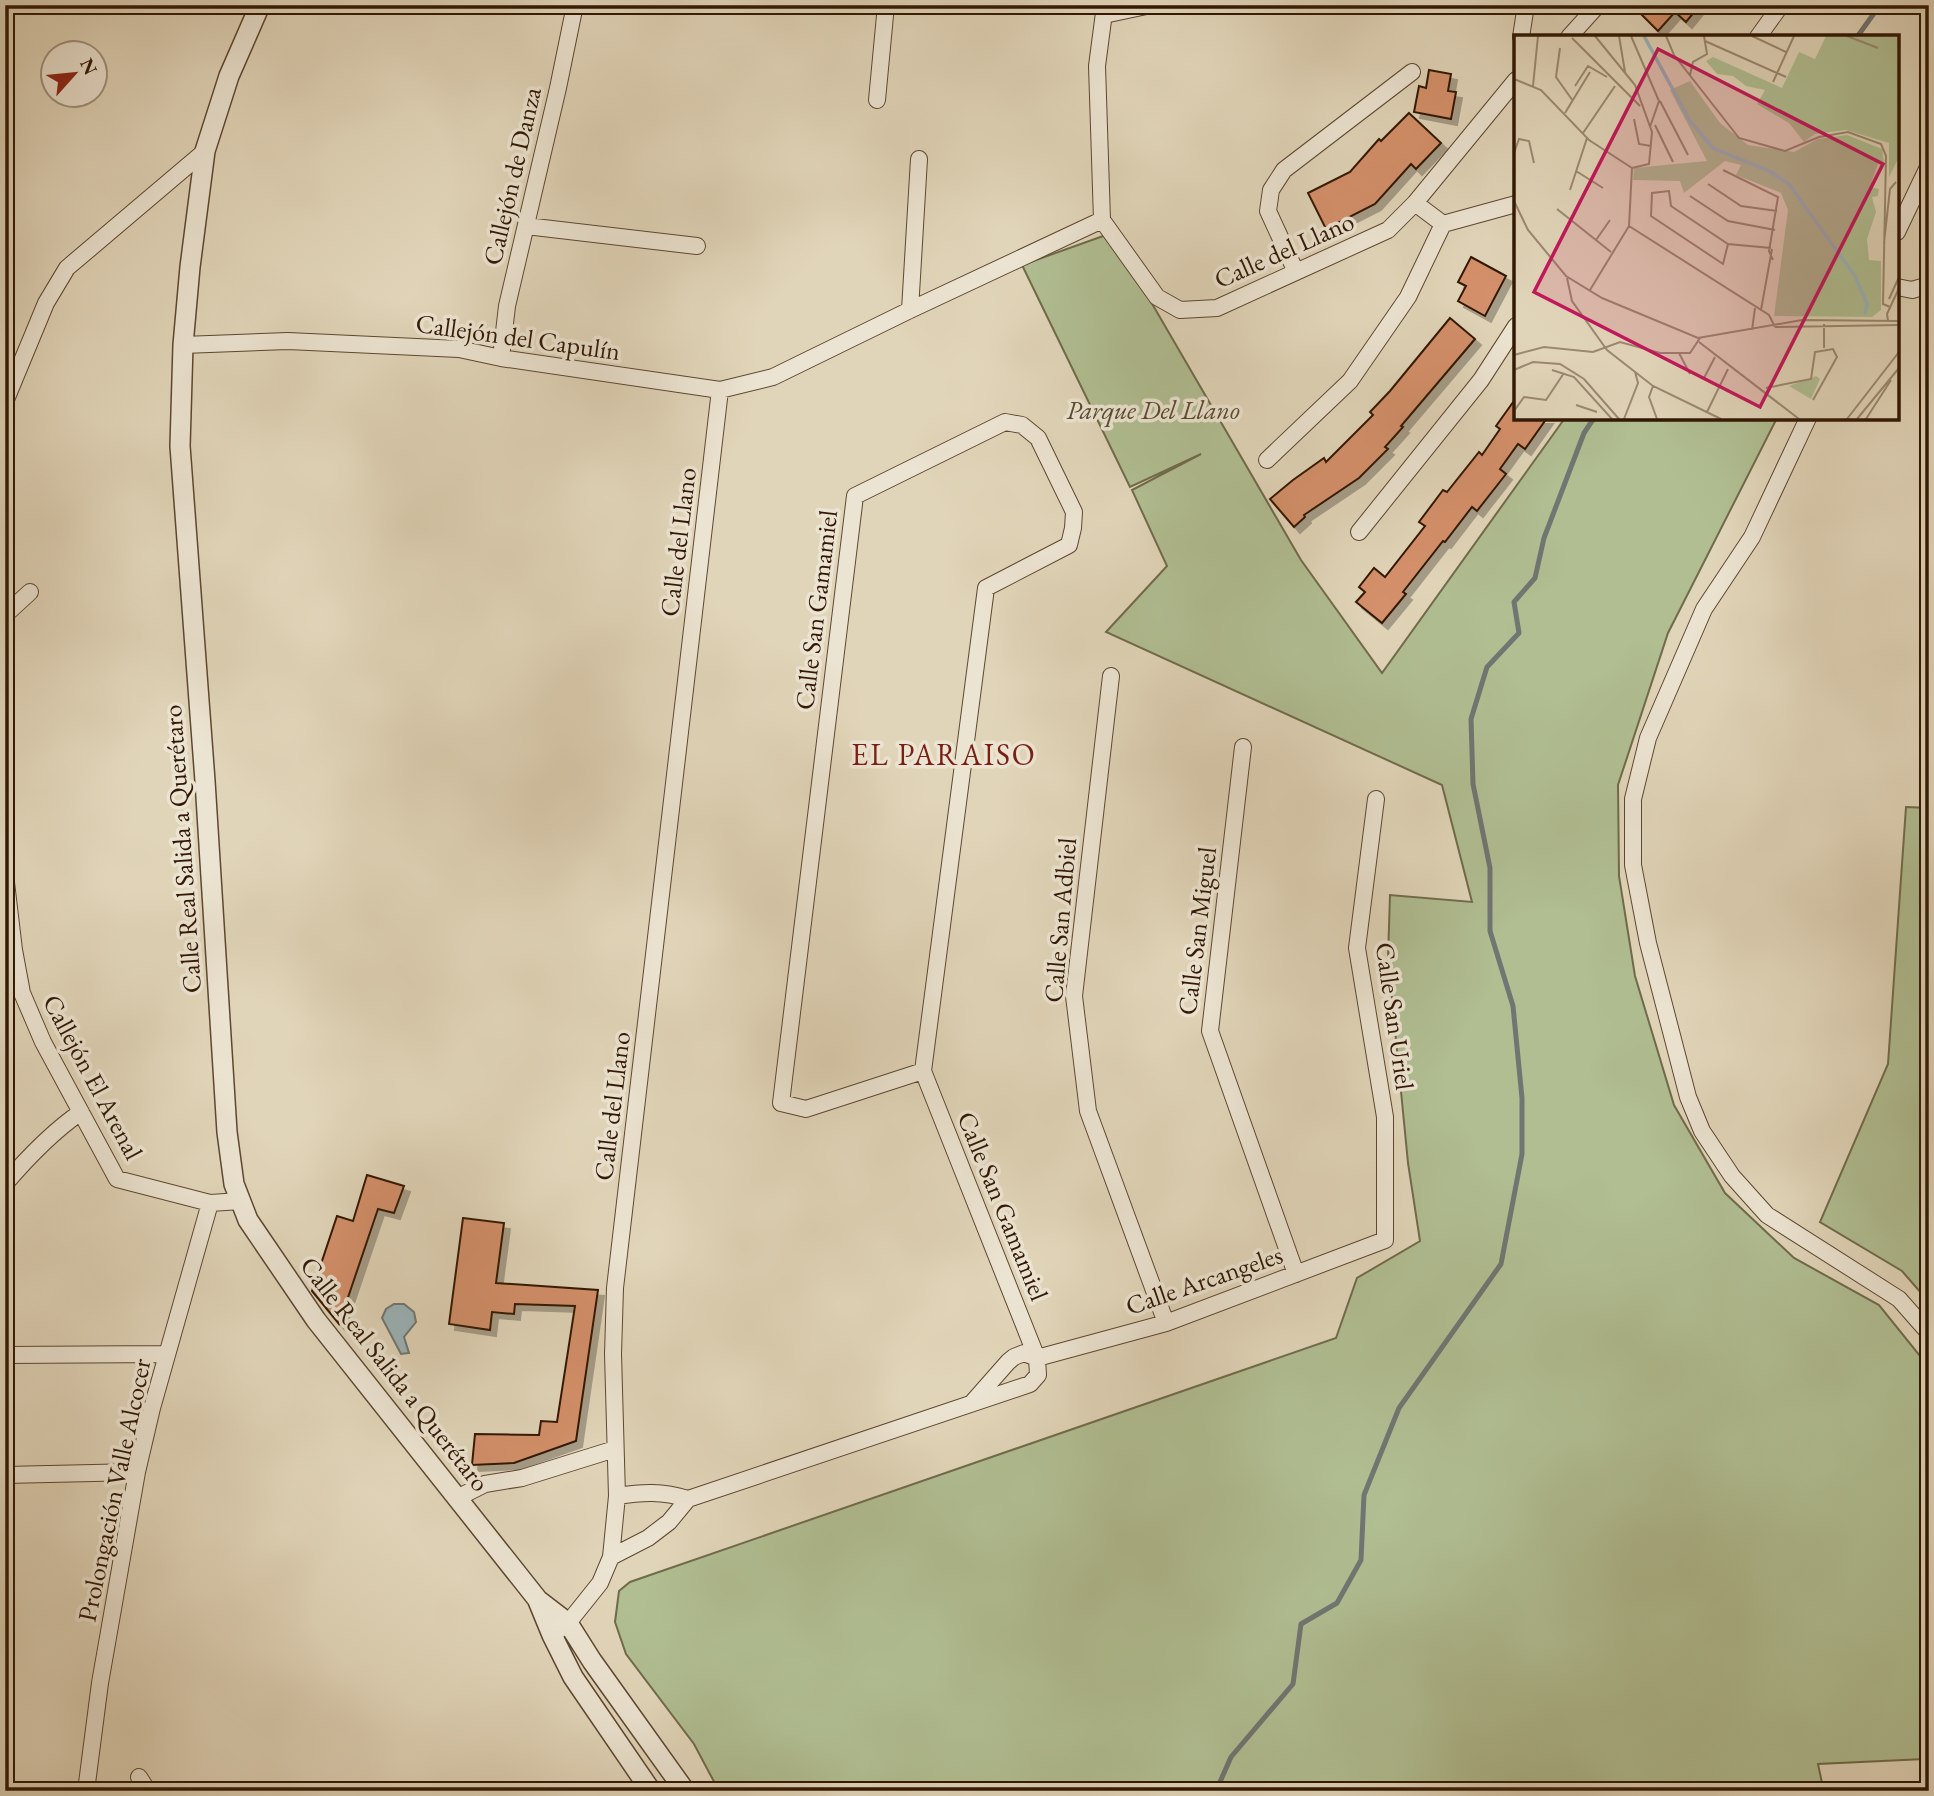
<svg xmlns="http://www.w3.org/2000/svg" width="1934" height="1796" viewBox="0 0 1934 1796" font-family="'EB Garamond',serif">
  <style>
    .green { fill: #b0be92; stroke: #706b4b; stroke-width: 2 }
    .water { fill: #9ab5bb; stroke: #707672; stroke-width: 2 }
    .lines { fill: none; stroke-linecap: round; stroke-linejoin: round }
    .stream { stroke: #707672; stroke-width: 5 }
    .building { fill: #d4906a; stroke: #311804; stroke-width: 2; filter: url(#shadow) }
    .minor-casing { stroke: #5d4731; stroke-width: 18 }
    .tertiary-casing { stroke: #5d4731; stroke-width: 22 }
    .minor { stroke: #ece4d2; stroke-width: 16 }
    .tertiary { stroke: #ece4d2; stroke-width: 19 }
    .labels { text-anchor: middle; stroke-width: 7; stroke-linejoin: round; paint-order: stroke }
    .street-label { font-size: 26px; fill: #311804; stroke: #ece4d2 }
    .park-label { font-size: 26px; font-style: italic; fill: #574a2f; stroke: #ece4d2 }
    .quarter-label { font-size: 30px; letter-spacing: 2px; fill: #7a1f14; stroke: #ece4d2 }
    .inset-river { fill: none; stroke: #9ab5bb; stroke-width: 3.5 }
    .inset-road { fill: none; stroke: #9b8971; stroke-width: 2 }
    .view { fill: #c2185b; fill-opacity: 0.15; stroke: #c2185b; stroke-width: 3.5 }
    .inset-edge { fill: none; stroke: #311804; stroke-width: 3.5 }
  </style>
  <defs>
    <filter id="shadow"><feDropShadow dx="6" dy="6" stdDeviation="0" flood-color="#0004"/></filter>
  </defs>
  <rect width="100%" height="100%" fill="#e1d5b9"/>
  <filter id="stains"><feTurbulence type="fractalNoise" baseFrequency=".00286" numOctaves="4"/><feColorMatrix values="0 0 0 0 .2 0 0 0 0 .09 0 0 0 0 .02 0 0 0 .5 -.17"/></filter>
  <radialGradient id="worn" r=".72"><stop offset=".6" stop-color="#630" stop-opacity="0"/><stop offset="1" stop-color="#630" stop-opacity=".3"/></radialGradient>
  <path class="green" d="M1106 235 1147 295 1301 560 1382 673 1565 418H1777L1668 633 1618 785 1619 876 1635 976 1674 1105 1725 1193 1794 1258 1879 1305 1929 1367V1766L1925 1759 1818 1764 1822 1783H1742L1744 1791H719L694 1744 626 1654 615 1622 619 1591 630 1582 1336 1338 1357 1278 1420 1241 1408 1163 1388 958 1390 895 1472 902 1442 785 1106 632 1167 566 1132 490 1201 454 1130 487 1022 265Z
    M1906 807 1929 808V1302L1902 1271 1820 1222 1888 1064Z"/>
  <path class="water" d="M394 1304H404L414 1312 416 1322 404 1337 409 1353 401 1354 382 1318 386 1309Z"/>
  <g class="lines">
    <path class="stream" d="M1857 37 1880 5
      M1216 1791 1231 1757 1293 1684 1301 1624 1337 1603 1361 1560 1364 1495 1399 1408 1501 1264 1522 1154V1098L1513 1006 1490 931V868L1473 784 1471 719 1487 667 1519 633 1514 602 1535 578 1544 538 1584 433 1594 418"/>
  </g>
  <path class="building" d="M1632 5H1700L1686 22 1675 12 1658 31Z
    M1429 70 1451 74 1448 91 1456 92 1451 119 1414 112 1419 86 1426 88Z
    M1409 113 1441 143 1416 169 1411 164 1375 204 1326 229 1308 193 1350 172 1379 139 1381 141Z
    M1471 257 1506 276 1485 316 1458 301 1466 286 1458 282Z
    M1450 318 1475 339 1401 426 1403 427 1385 447 1388 449 1359 478 1304 515 1305 517 1294 527 1270 499 1293 480 1324 458 1326 462 1373 415 1370 412 1390 391Z
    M1516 398V418H1547L1525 449 1518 444 1500 469 1506 474 1477 511 1472 507 1445 542 1443 541 1403 592 1406 594 1382 623 1356 602 1365 592 1359 587 1374 568 1385 577 1425 526 1419 522 1443 490 1447 492 1479 452 1482 455 1500 429 1496 426Z
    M367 1175 404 1186 394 1213 378 1209 339 1324 312 1291 337 1216 353 1221Z
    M463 1218 504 1223 496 1283 598 1290 576 1441 514 1463 472 1465 475 1434 539 1435 541 1421 557 1422 575 1306 515 1304 514 1314 492 1312 490 1330 449 1324Z"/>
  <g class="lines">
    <defs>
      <path id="minor" d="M1104 15 1151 5
        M1521 37 1526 5
        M1569 37 1598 5
        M1758 37 1781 5
        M877 100 886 5
        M1415 203 1443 224 1516 204
        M1102 220 1157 297 1180 310 1217 308 1388 230 1415 203 1516 80
        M1102 220 1097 66 1105 5
        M526 226 697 246
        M1897 232 1929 165
        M1296 272 1268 211 1271 190 1284 170 1412 72
        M1897 287 1912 290 1929 285
        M910 310 919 159
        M183 345 288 341 459 349 501 358 720 390 773 377 910 310 1102 220
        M501 358 507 306 558 88 575 5
        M5 402 46 303 67 268 205 151
        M1808 418 1752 537 1704 609 1648 738 1633 799V865L1648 943 1688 1097 1702 1131 1732 1176 1767 1215 1899 1299 1929 1333
        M1267 460 1350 381 1408 297 1443 224
        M1359 532 1481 380 1516 326
        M5 615 30 592
        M1111 676 1074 996 1088 1111 1166 1323
        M1243 747 1210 1031 1296 1274
        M5 874 14 950 22 993 43 1042 117 1179 210 1203 241 1201
        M5 1184C28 1157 52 1132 81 1112
        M5 1355 167 1354
        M971 1404 1008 1362 1014 1357 1024 1353 1037 1358 1166 1323 1385 1240V1117L1357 948 1376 799
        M5 1475 137 1472
        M617 1496C643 1492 662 1491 688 1499
        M457 1498 485 1484 522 1478 615 1449
        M611 1557 648 1538 669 1522 688 1499 1030 1384 1038 1375 1037 1358 923 1071 986 588 1069 545 1073 528 1074 512 1038 438 1022 425 1005 422 855 496 781 1103 806 1109 923 1071
        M552 1635 568 1623 600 1583 611 1557 617 1496 613 1354 615 1288 720 390
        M139 1777 148 1791
        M86 1791 100 1683 137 1472 152 1408 210 1203"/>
      <path id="tertiary" d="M260 5 229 76 205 151 190 267 183 345 180 446 205 781 227 1132 234 1184 248 1220 316 1320 538 1600 568 1623 592 1661 685 1791
        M538 1601 552 1635 573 1677 651 1791"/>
    </defs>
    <use href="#minor" class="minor-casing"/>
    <use href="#tertiary" class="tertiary-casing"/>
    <use href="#minor" class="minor"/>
    <use href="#tertiary" class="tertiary"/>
  </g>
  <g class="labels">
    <g class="street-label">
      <text transform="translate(512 176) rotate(-77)" y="9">Callejón de Danza</text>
      <text transform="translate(1284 250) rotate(-24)" y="9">Calle del Llano</text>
      <text transform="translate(518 337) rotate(8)" y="9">Callejón del Capulín</text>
      <text transform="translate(678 542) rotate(-83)" y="9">Calle del Llano</text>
      <text transform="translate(816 610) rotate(-83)" y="9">Calle San Gamamiel</text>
      <text transform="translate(182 849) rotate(-94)" y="9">Calle Real Salida a Querétaro</text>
      <text transform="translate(1060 920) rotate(-85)" y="9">Calle San Adbiel</text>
      <text transform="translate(1197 931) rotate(-83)" y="9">Calle San Miguel</text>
      <text transform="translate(1395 1016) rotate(82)" y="9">Calle San Uriel</text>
      <text transform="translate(93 1077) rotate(62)" y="9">Callejón El Arenal</text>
      <text transform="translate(612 1106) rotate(-83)" y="9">Calle del Llano</text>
      <text transform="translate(1003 1206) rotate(68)" y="9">Calle San Gamamiel</text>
      <text transform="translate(1204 1280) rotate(-19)" y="9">Calle Arcangeles</text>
      <text transform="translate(395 1374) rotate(52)" y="9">Calle Real Salida a Querétaro</text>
      <text transform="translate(114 1490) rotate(-78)" y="9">Prolongación Valle Alcocer</text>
    </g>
    <g class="park-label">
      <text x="1153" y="419">Parque Del Llano</text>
    </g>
    <g class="quarter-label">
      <text x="944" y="765">EL PARAISO</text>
    </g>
  </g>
  <g transform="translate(1514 35)">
    <rect width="385" height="385" fill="#e1d5b9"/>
    <path d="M312 1H385V122L375 142V108L332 95 301 99 290 107 275 88 243 69 251 55 232 51 219 41 203 39 192 26 199 22 268 53 285 17 301 24ZM176 46 206 88 234 110 280 117 304 104 333 100 368 114 370 128H364L356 152 365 154 364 161 358 162 362 177 353 204 355 225 367 226V275L358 282 260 281 274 175 267 158 222 140 227 130 211 126 170 158 166 146 119 145 120 133 193 126 156 55ZM302 341 306 344 297 364 275 351Z" fill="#b0be92"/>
    <path class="inset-river" d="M130 1 176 86 199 113 255 136 275 149 341 241 353 269 351 279"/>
    <path class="inset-road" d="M81 1 121 50 138 97 135 129 118 133M105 1 111 37M117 1 145 66 136 92M152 1 160 20 225 103 271 116 305 102 334 97 367 109 372 121 369 269 376 272M238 1 272 17M333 1 364 13M58 3 126 71M191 6 272 42M46 13 42 42 59 66M176 40 179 27 193 19 190 1M0 44 27 55 75 105 118 133M259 47 280 1M19 51 24 1M61 51 74 31 93 42M146 66 174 120M51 78 76 37M120 84 125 109 137 111M141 90 159 127M69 98 101 51M0 118 5 104 15 106 20 128M209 135 264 162 255 216 259 225M62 136 89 153M194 149 227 171 263 176M56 155 73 103M176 161 214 186 261 195M0 166 14 195 52 241 88 263 184 303 288 285 385 286M43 174 97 217M115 191 255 280 261 292M82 205 96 185M370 208 376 154 382 147M214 209 209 229 137 181 138 158 155 156 157 171 214 209 257 213M53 243 58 266 93 315 139 351 207 384M76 255 115 191 118 133M375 264 385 242M247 275 258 214M374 286 373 279 385 253M310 289V313M261 292 385 290M238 295 241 273M185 307 285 384M165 318 176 339M0 320 30 312 79 317 106 307 146 318H176L186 303M0 335 19 327 46 329 70 344 105 384M38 335 60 342 98 384M190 343 201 322M139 351 135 362 143 384M252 353 297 344 301 317 319 314 323 322 299 365M62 370 83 377M0 376 10 362 32 365 50 338M193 377 214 334M110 384 124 348 121 337M333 384 385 317M343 384 385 333M352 384 377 345"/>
    <path class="view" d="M144 14 369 129 246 372 20 257Z"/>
    <rect width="385" height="385" class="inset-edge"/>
  </g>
  <rect width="1934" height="1796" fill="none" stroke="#e1d5b9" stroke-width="28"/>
  <rect x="7" y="7" width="1920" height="1782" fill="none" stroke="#311804" stroke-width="3.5"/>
  <rect x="14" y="14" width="1906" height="1768" fill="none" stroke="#311804" stroke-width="2"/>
  <g transform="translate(74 74) rotate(63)"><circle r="33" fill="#ece4d2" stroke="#a19280" stroke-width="2"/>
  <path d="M0-5L12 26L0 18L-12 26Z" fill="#8f2418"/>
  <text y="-10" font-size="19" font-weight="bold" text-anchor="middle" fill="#311804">N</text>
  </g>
  <rect width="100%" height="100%" filter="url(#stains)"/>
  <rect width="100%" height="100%" fill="url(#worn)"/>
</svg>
